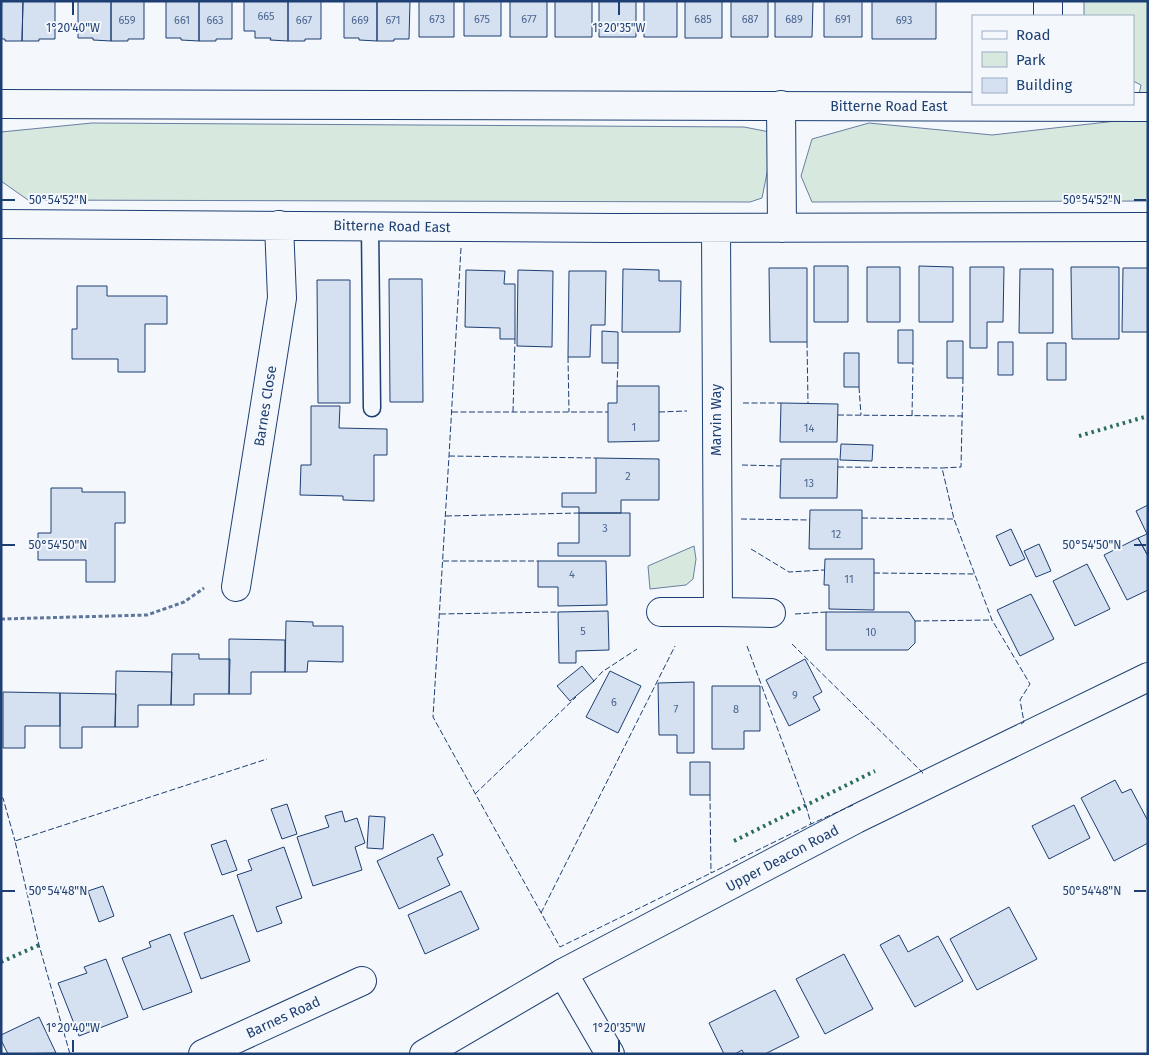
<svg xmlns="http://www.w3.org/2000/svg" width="1149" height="1055" viewBox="0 0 1149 1055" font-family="'Fira Sans',sans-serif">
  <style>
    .green { fill: #d7e8df; stroke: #687fa3 }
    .building { fill: #d5e0f0; stroke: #1d3f73 }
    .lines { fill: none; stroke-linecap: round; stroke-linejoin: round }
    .lane-casing { stroke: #1d3f73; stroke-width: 19 }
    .street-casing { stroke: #1d3f73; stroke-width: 30 }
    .secondary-casing { stroke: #1d3f73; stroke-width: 30 }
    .primary-casing { stroke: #1d3f73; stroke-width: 30 }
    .path { stroke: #5e769c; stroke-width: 3; stroke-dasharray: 4 2.5; stroke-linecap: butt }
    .lane { stroke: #f4f7fb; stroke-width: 16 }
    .street { stroke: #f4f7fb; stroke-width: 28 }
    .secondary { stroke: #f4f7fb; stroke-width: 28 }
    .primary { stroke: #f4f7fb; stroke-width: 28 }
    .hedge { stroke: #2c6c60; stroke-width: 4; stroke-dasharray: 2.5 4; stroke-linecap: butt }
    .fence { stroke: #1d3f73; stroke-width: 1; stroke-dasharray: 6 2.5; stroke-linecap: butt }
    .ticks { fill: none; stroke: #1d3f73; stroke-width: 2 }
    .labels { text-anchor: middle; stroke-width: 4; stroke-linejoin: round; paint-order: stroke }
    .number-label { font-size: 11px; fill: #4b6792 }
    .street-label { font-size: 14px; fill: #1d3f73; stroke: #f4f7fb }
    .ticks-label { font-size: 12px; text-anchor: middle; fill: #1d3f73; stroke: #f4f7fb; stroke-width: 4; stroke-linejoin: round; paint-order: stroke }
  </style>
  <rect width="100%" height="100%" fill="#f4f7fb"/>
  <path class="green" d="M1084 1H1148V201L812 202 801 176 812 139 869 123 992 135 1134 119 1141 85 1133 81V16H1084Z
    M92 123 744 127 775 133 762 198 750 202 28 200 1 181V132Z
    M694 546 696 559 693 579 686 585 650 589 648 566Z"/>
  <path class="building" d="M1 1H23L22 41H5V39H1Z
    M23 1H55V39H39V41H22Z
    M78 1H111V41L93 40V38H78Z
    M111 1H144V39H128V41H111Z
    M166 1H199V41L181 40V38H166Z
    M199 1H232V39H216V41H199Z
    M244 1H288V41L270 40 271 38H255V31H244Z
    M288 1H321V39H305V41H288Z
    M344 1H377V41L359 40V38H344Z
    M377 1H410L409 39H394V41H377Z
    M419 1H454V37H419Z
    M464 1H501V36H464Z
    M510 1H547V37H510Z
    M555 1H592V37H555Z
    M599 1H636V37H599Z
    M644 1H677V37H644Z
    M685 1H722V38H685Z
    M731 1H768V37H731Z
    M775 1H813L812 37H775Z
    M824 1H862V37H824Z
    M872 1H936V39H872Z
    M814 266H848V322H814Z
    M919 266 953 267V322H919Z
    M867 267H900V322H867Z
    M970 267H1004L1003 322H987V348H970Z
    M1071 267H1119V339H1072Z
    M769 268H807V342H770Z
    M1123 268H1148V332H1122Z
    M623 269 659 270V281H681L680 332H622Z
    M1020 269H1053V333H1019Z
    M466 270 505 271 504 284H515V339H500V328L465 327Z
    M518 270 553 271 552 347 517 346Z
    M569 271H606L605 325H591L590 357H568Z
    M389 279H422L423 402H390Z
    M317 280H350V403H318Z
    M77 286H107V296H167V324H145V372H118V359H72V329H77Z
    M898 330H913V363H898Z
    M602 331 618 332V363H602Z
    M947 341H963V378H947Z
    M998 342H1013V375H998Z
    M1047 343H1066V380H1047Z
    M844 353H859V387H844Z
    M617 386H659V441L608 442V403H617Z
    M781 403 838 404 837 442H780Z
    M311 406H340L339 428 387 429V455H374V501L343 500V496L300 495 301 465H311Z
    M841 444 873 445 872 461 840 460Z
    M596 458 659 459V500H621V513H579V507H562V493H596Z
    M781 459H838L837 498H780Z
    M51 488H82V492H125V523H115V582H86V560H38V533H51Z
    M1148 505V556L1138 538 1147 534 1136 511Z
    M810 510H862V549H809Z
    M579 513H630V556H558V543H579Z
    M1011 529 1025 559 1010 566 996 536Z
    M1138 538 1148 556V590L1127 600 1104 555Z
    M1039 544 1051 571 1036 577 1024 551Z
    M825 559H874V610L829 609V585H824Z
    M538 561H606L607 605 558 606V587H538Z
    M1087 564 1110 609 1075 626 1053 581Z
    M1031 594 1054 639 1020 656 997 610Z
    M608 611 609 650 576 651V663H559L558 612Z
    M826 612H909L915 621V643L908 650H826Z
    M286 621 313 622V626H343V662L308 661 307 672H285Z
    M229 639 285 640V672H251V694H229Z
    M172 654H199V659H230L229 694H194V705H171Z
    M805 659 822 692 813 697 820 710 789 726 766 680Z
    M582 666 594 681 570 701 557 686Z
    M116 671 172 672 171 705H138V727H115Z
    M610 671 641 686 618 733 586 717Z
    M694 682V753H677V735H659L658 683Z
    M712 686H760V731H744V749H712Z
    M3 692 60 693V726H25V748H3Z
    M60 693 116 694 115 727H82V748H60Z
    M690 762H710V795H690Z
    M1115 780 1122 793 1131 789 1148 821V843L1114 861 1081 798Z
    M287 804 297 834 282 839 271 809Z
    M1074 805 1090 838 1049 859 1032 826Z
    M342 811 345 822 357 818 365 843 355 847 362 870 313 886 297 837 329 827 325 816Z
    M369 816 385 817 383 849 367 848Z
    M433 834 443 855 437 858 450 885 399 909 377 861Z
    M226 840 237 870 222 875 211 845Z
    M284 847 302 898 276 907 282 923 257 932 237 875 252 870 248 860Z
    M103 886 114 916 99 922 88 891Z
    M461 891 479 929 425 954 408 915Z
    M1009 907 1037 959 977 990 950 939Z
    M233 915 250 961 201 979 184 933Z
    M170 934 192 992 143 1010 122 958 151 947 149 942Z
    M899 935 908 952 938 936 963 981 915 1007 880 945Z
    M844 954 873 1009 825 1034 796 979Z
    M106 959 128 1017 79 1036 58 983 87 973 84 967Z
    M775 990 799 1037 765 1054H744L742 1050 735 1054H724L709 1023Z
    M39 1017 56 1053 8 1054 1 1040V1035Z"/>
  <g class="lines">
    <defs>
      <path id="lane" d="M370 226 372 408"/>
      <path id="street" d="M1048 1V16
        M781 105 782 228
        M1 224 614 228 1148 227
        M236 587 282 298 279 225
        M661 612H718L716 228
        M718 612 771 613
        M563 973 610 1054
        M203 1054 362 981"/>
      <path id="secondary" d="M424 1054 563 973 856 819 1148 677"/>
      <path id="primary" d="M1 104 1148 107"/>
    </defs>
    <use href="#lane" class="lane-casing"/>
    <use href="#street" class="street-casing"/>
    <use href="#secondary" class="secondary-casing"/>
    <use href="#primary" class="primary-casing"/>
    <path class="path" d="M1 619 147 615 184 602 204 588"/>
    <use href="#lane" class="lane"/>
    <use href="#street" class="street"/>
    <use href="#secondary" class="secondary"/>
    <use href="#primary" class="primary"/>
    <path class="hedge" d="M1079 436 1148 416
      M734 841 875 771
      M1 962 39 945"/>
    <path class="fence" d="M461 248 449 456 433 717 560 947 711 873
      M807 342 808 403
      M568 357 569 412
      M963 378 961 467 942 468 954 519 992 620 1030 684 1020 700 1024 722 1021 724
      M617 386 618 363
      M859 387 861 415
      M743 403H781
      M452 412H608
      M513 412 515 339
      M659 412 687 411
      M838 415 963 416
      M912 416 913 363
      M449 456 596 458
      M742 465 780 466
      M838 467 942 468
      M446 516 579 513
      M862 518 954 519
      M741 519 810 520
      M751 549 789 572 824 570
      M443 561H538
      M874 573 975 574
      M440 614 558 612
      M795 614 826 612
      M915 621 992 620
      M792 644 923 773 921 774
      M747 646 806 806 811 824 853 805
      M593 682 602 672 637 649
      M475 794 576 697
      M710 795 711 873 811 824
      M1 798H3L15 841
      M541 913 675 646
      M70 1054 39 945 15 841 267 759"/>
  </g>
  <path class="ticks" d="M73 2V15M619 2V15M2 200H15M1134 200H1146M2 545H15M1134 545H1146M2 891H15M1134 891H1146M73 1040V1052M619 1040V1052"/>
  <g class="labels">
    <g class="number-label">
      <text x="266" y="20">665</text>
      <text x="437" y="23">673</text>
      <text x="482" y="23">675</text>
      <text x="529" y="23">677</text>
      <text x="703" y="23">685</text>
      <text x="750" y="23">687</text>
      <text x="794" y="23">689</text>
      <text x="843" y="23">691</text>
      <text x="127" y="24">659</text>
      <text x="182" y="24">661</text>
      <text x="215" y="24">663</text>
      <text x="304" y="24">667</text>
      <text x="360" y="24">669</text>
      <text x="393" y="24">671</text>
      <text x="904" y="24">693</text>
      <text x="634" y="431">1</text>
      <text x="809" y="432">14</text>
      <text x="628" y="480">2</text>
      <text x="809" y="487">13</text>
      <text x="605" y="532">3</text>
      <text x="836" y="538">12</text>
      <text x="572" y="578">4</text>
      <text x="849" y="583">11</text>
      <text x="583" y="635">5</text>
      <text x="871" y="636">10</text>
      <text x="795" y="699">9</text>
      <text x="614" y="706">6</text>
      <text x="676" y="713">7</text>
      <text x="736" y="713">8</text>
    </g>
    <g class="street-label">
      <text x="889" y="111">Bitterne Road East</text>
      <text transform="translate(392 226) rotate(1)" y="5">Bitterne Road East</text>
      <text transform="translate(265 406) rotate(-81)" y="5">Barnes Close</text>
      <text transform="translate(716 420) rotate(-90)" y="5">Marvin Way</text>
      <text transform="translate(782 858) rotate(-28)" y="5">Upper Deacon Road</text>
      <text transform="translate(283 1017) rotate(-25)" y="5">Barnes Road</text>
    </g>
  </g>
  <g class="ticks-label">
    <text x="73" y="32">1°20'40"W</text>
    <text x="619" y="32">1°20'35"W</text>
    <text x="58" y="204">50°54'52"N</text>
    <text x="1092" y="204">50°54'52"N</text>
    <text x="58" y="549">50°54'50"N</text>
    <text x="1092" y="549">50°54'50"N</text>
    <text x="58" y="895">50°54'48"N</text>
    <text x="1092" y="895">50°54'48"N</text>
    <text x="73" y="1032">1°20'40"W</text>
    <text x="619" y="1032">1°20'35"W</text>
  </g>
  <rect width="1149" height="1055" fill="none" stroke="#1d3f73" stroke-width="5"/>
  <rect x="972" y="15" width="162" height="90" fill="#f4f7fb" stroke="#9eadc5"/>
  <rect x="982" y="31" width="25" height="8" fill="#f4f7fb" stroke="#9eadc5"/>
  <text x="1016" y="40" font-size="15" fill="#1d3f73">Road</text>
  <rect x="982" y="52" width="25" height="15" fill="#d7e8df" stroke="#9eadc5"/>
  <text x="1016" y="65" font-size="15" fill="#1d3f73">Park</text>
  <rect x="982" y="78" width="25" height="15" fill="#d5e0f0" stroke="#9eadc5"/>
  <text x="1016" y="90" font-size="15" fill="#1d3f73">Building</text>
</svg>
